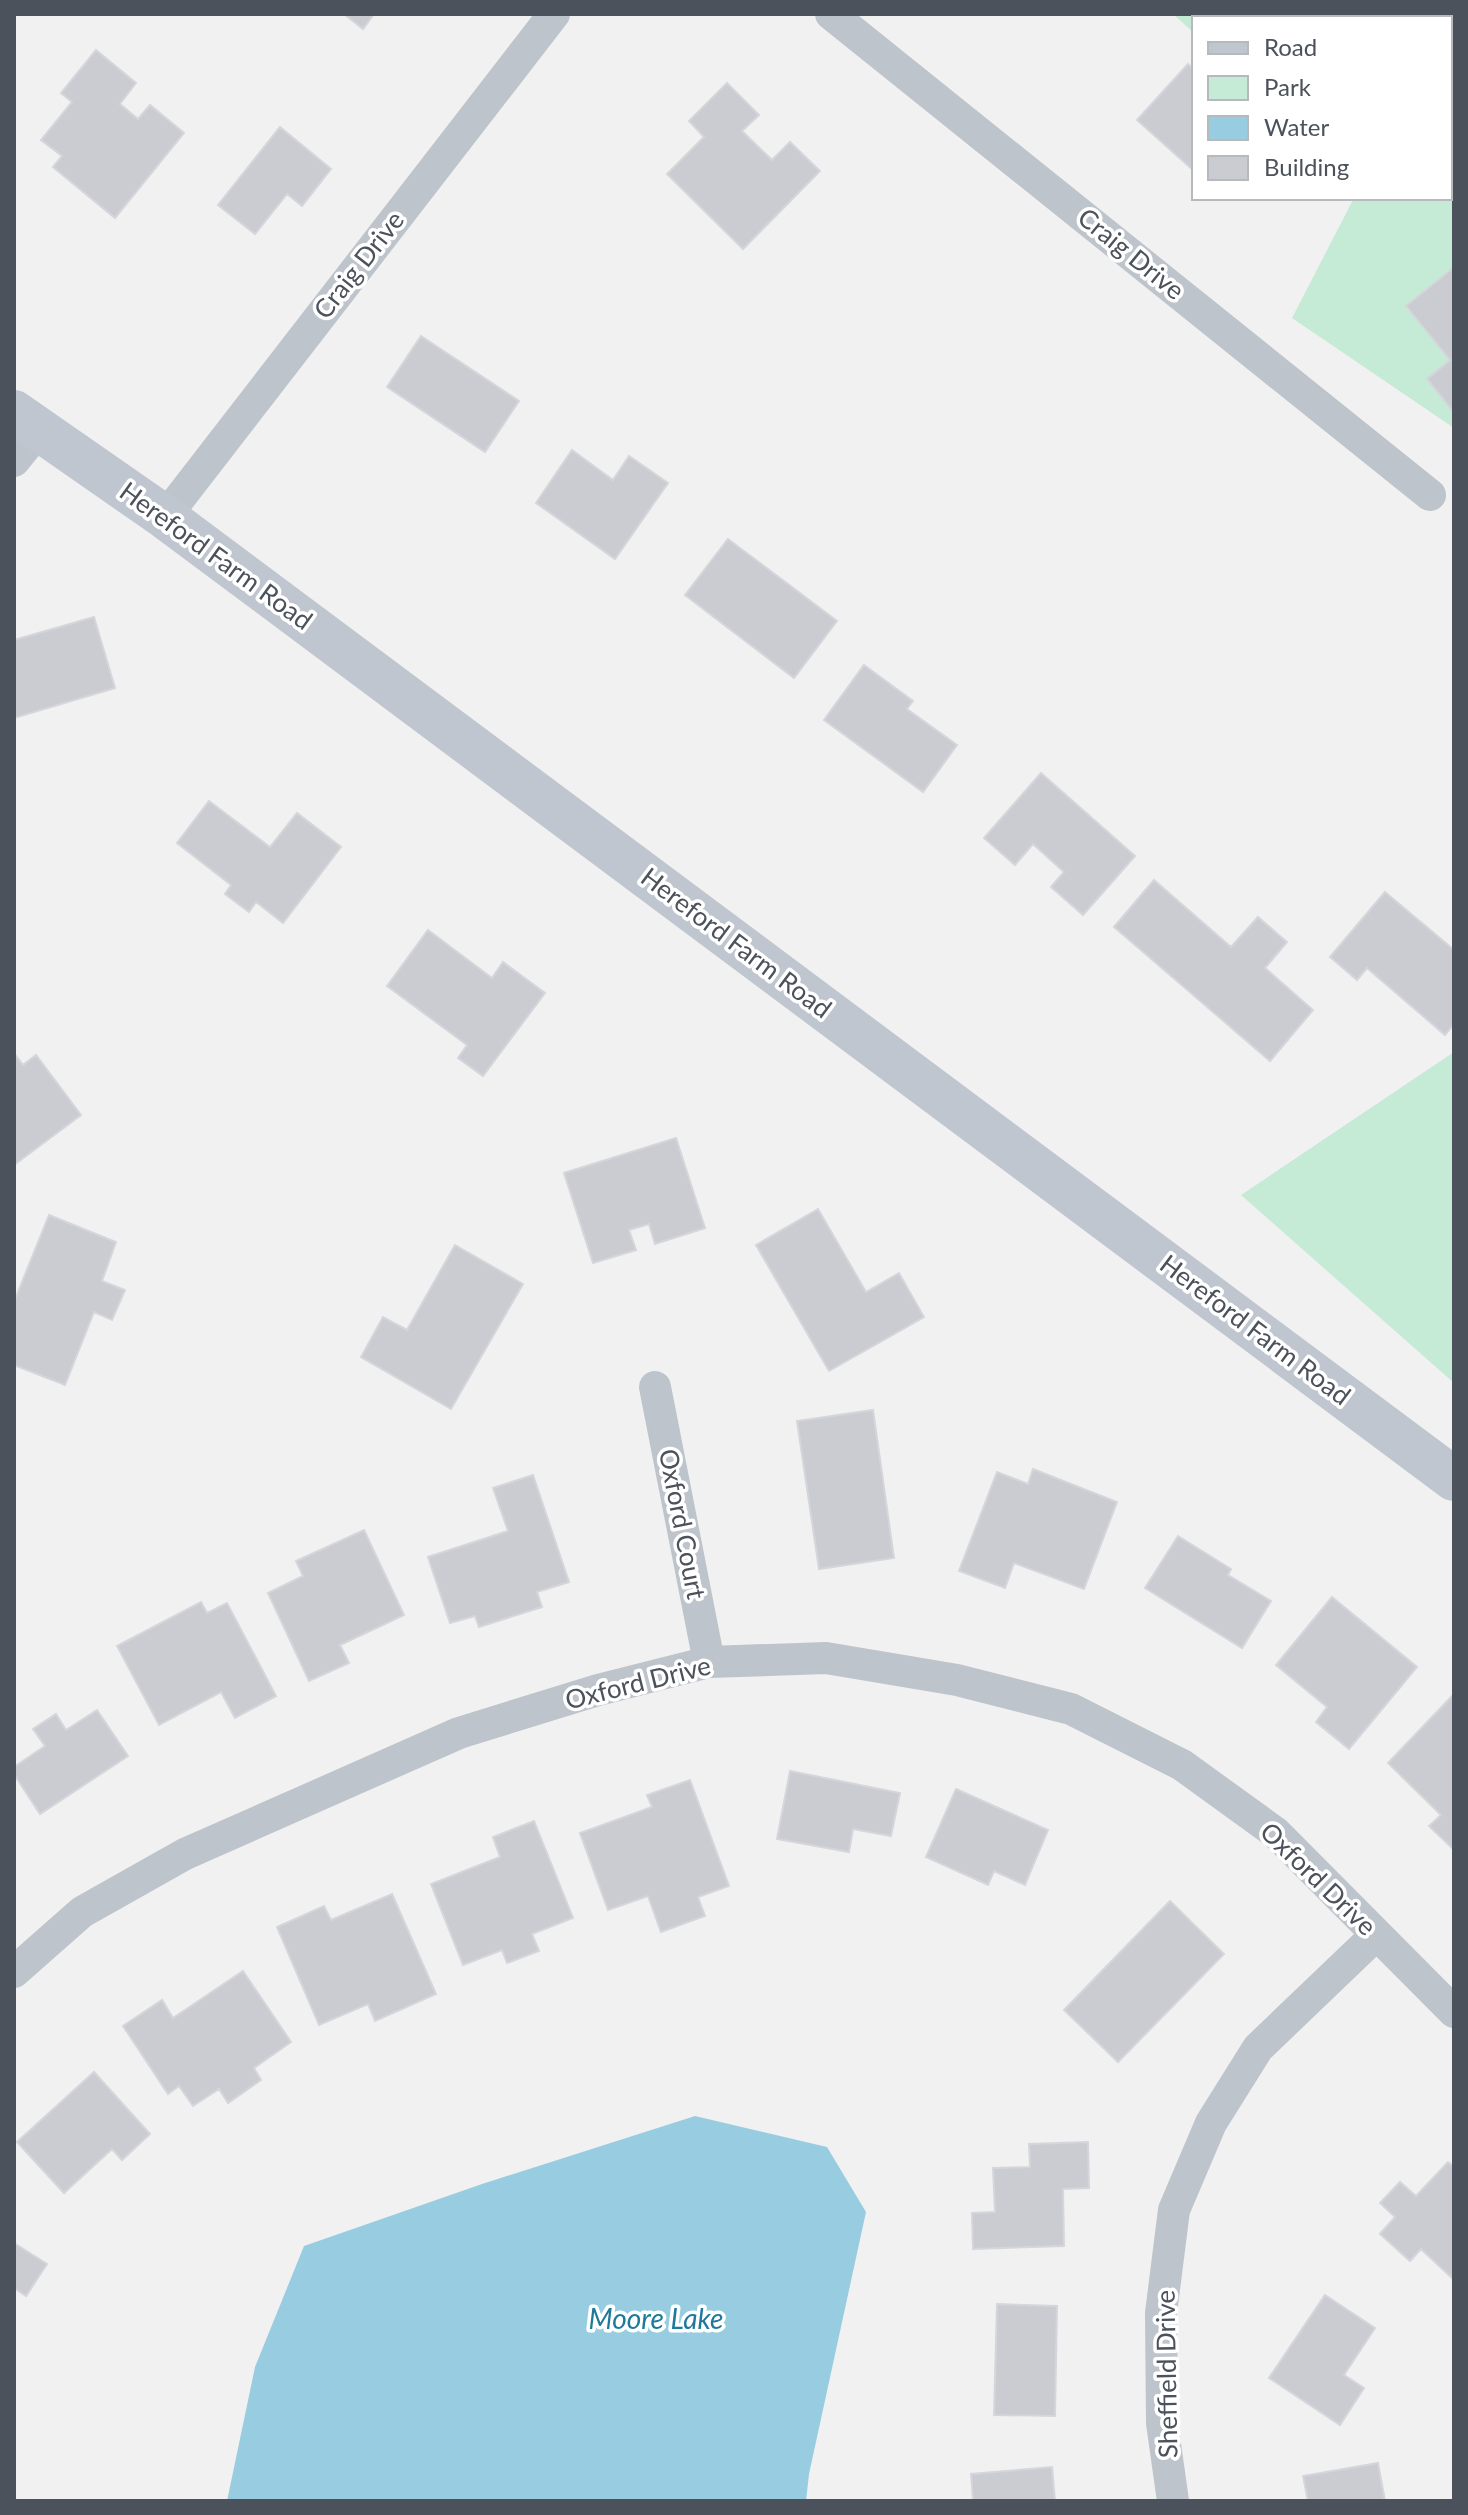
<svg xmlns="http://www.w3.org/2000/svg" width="1468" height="2515" viewBox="0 0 1468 2515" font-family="Lato,sans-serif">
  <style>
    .green { fill: #c5ead6 }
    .water { fill: #98cde1 }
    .building { fill: #cbccd2; stroke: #d5d6db; stroke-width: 2 }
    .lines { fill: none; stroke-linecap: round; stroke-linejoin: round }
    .street { stroke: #bec4cb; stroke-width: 32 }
    .secondary { stroke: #bfc6cf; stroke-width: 44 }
    .labels { text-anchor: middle; stroke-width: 7; stroke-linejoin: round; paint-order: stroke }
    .street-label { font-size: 26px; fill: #4b525b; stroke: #fff }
    .water-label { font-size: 28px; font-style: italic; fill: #1f799a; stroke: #fff }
  </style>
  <rect width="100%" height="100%" fill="#f2f1f1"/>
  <path class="green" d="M1173 14H1454V428L1292 318 1354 198H1450V18H1194V33Z
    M1454 1052V1383L1241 1195Z"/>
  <path class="water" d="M695 2116 827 2147 866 2212 809 2474 806 2501H227L255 2367 304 2246 482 2184Z"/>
  <path class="building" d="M344 14H374L363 29Z
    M96 50 136 83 120 104 138 119 150 105 184 133 115 218 53 167 62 156 41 140 72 102 61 93Z
    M1188 64 1194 70V171L1137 120Z
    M727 83 759 115 742 131 772 160 790 142 820 171 743 249 667 174 704 137 689 121Z
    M280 127 331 169 302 206 287 194 255 234 218 205Z
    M1454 267V408L1452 410 1427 379 1450 360 1406 306Z
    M421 336 519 401 485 452 387 387Z
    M572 450 613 480 629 456 668 483 615 559 536 503Z
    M728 539 837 621 794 678 685 595Z
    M94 617 115 688 14 718V640Z
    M864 665 913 701 907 709 957 745 923 792 824 720Z
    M1041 773 1135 856 1083 915 1051 887 1064 872 1033 844 1015 865 984 838Z
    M209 801 270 847 297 813 341 847 283 923 256 902 249 912 225 894 231 885 177 843Z
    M1154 880 1231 947 1258 917 1287 942 1265 968 1313 1010 1270 1061 1114 927Z
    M1385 892 1454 950V1024L1445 1035 1367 968 1357 980 1330 957Z
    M428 930 492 978 503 962 545 993 483 1076 458 1058 467 1045 387 986Z
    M14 1053 23 1065 36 1055 81 1115 14 1165Z
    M676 1138 705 1228 655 1244 649 1224 629 1230 636 1250 593 1263 564 1173Z
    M818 1209 866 1292 899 1273 924 1317 829 1371 756 1245Z
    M49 1215 116 1242 102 1281 125 1290 112 1320 94 1312 65 1385 14 1365V1302Z
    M455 1245 523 1284 451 1409 361 1357 383 1317 407 1330Z
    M873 1410 894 1558 819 1569 797 1421Z
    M1033 1469 1117 1502 1084 1589 1014 1563 1005 1588 959 1571 997 1472 1028 1484Z
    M533 1475 569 1582 537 1592 542 1607 479 1627 475 1616 450 1623 428 1557 508 1531 493 1488Z
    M364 1530 404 1615 340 1645 349 1663 309 1681 268 1593 303 1576 296 1561Z
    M1178 1536 1231 1569 1228 1575 1271 1601 1242 1648 1145 1588Z
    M1332 1597 1417 1667 1349 1749 1316 1722 1327 1707 1276 1665Z
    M201 1602 207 1613 227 1603 276 1696 235 1718 221 1692 159 1725 117 1646Z
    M1453 1695 1454 1696V1850L1429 1826 1441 1815 1388 1763Z
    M97 1710 128 1756 40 1814 14 1774V1767L45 1746 33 1729 56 1714 66 1730Z
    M790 1771 900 1793 891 1836 853 1829 849 1852 777 1839Z
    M690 1780 729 1886 698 1897 705 1916 661 1932 648 1896 608 1910 580 1833 652 1807 647 1795Z
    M956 1789 1048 1830 1025 1885 994 1871 988 1885 926 1857Z
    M534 1821 573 1918 532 1934 539 1951 507 1963 502 1950 463 1965 431 1884 500 1857 493 1837Z
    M392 1894 436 1994 375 2021 368 2004 319 2025 277 1927 324 1906 331 1920Z
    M1170 1901 1224 1954 1118 2062 1064 2010Z
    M243 1971 291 2042 254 2068 261 2080 228 2103 219 2089 193 2106 179 2086 168 2094 123 2026 162 2000 173 2018Z
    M94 2072 150 2134 122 2160 112 2149 64 2193 17 2142Z
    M1088 2142 1089 2188 1063 2189 1064 2246 973 2249 972 2213 995 2212 993 2168 1030 2167 1029 2144Z
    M1448 2162 1454 2167V2280L1421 2249 1410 2261 1380 2234 1395 2217 1380 2203 1400 2182 1416 2196Z
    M14 2243 47 2264 26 2296 14 2288Z
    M1325 2295 1375 2328 1344 2375 1364 2388 1340 2425 1269 2378Z
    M997 2304 1057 2306 1055 2416 994 2415Z
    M1378 2463 1385 2501H1308L1303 2476Z
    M1052 2467 1055 2501H973L971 2474Z"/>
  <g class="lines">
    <path class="street" d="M831 14 1430 495
      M14 461 40 429
      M165 517 554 14
      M655 1387 709 1662
      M14 1972 82 1912 185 1854 459 1733 598 1690 709 1662 826 1658 957 1680 1071 1709 1182 1765 1276 1833 1454 2012
      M1173 2501 1162 2423 1161 2313 1174 2210 1211 2123 1258 2048 1376 1935"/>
    <path class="secondary" d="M14 412 165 517 1454 1479"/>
  </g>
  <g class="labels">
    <g class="street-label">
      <text transform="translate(1131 254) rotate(39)" y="9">Craig Drive</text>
      <text transform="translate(359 265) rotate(-52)" y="9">Craig Drive</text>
      <text transform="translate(216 556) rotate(36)" y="9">Hereford Farm Road</text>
      <text transform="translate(736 943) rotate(37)" y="9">Hereford Farm Road</text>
      <text transform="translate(1255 1330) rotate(37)" y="9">Hereford Farm Road</text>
      <text transform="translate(682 1524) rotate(79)" y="9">Oxford Court</text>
      <text transform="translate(638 1683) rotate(-14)" y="9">Oxford Drive</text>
      <text transform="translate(1318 1879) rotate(44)" y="9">Oxford Drive</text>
      <text transform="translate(1167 2374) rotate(-91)" y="9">Sheffield Drive</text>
    </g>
    <g class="water-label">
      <text x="656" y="2329">Moore Lake</text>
    </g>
  </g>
  <rect width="1468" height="2515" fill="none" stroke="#4b525b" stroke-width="32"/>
  <rect x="1192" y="16" width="260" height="184" fill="#ffffff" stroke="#b7babd" stroke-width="2"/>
  <rect x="1208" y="42" width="40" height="12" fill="#bfc6cf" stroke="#b7babd" stroke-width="2"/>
  <text x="1264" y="56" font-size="24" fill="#4b525b">Road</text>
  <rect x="1208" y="76" width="40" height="24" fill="#c5ead6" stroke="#b7babd" stroke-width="2"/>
  <text x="1264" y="96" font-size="24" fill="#4b525b">Park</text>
  <rect x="1208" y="116" width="40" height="24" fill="#98cde1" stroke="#b7babd" stroke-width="2"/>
  <text x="1264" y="136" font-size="24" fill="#4b525b">Water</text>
  <rect x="1208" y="156" width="40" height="24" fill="#cbccd2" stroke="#b7babd" stroke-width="2"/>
  <text x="1264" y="176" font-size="24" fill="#4b525b">Building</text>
</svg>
